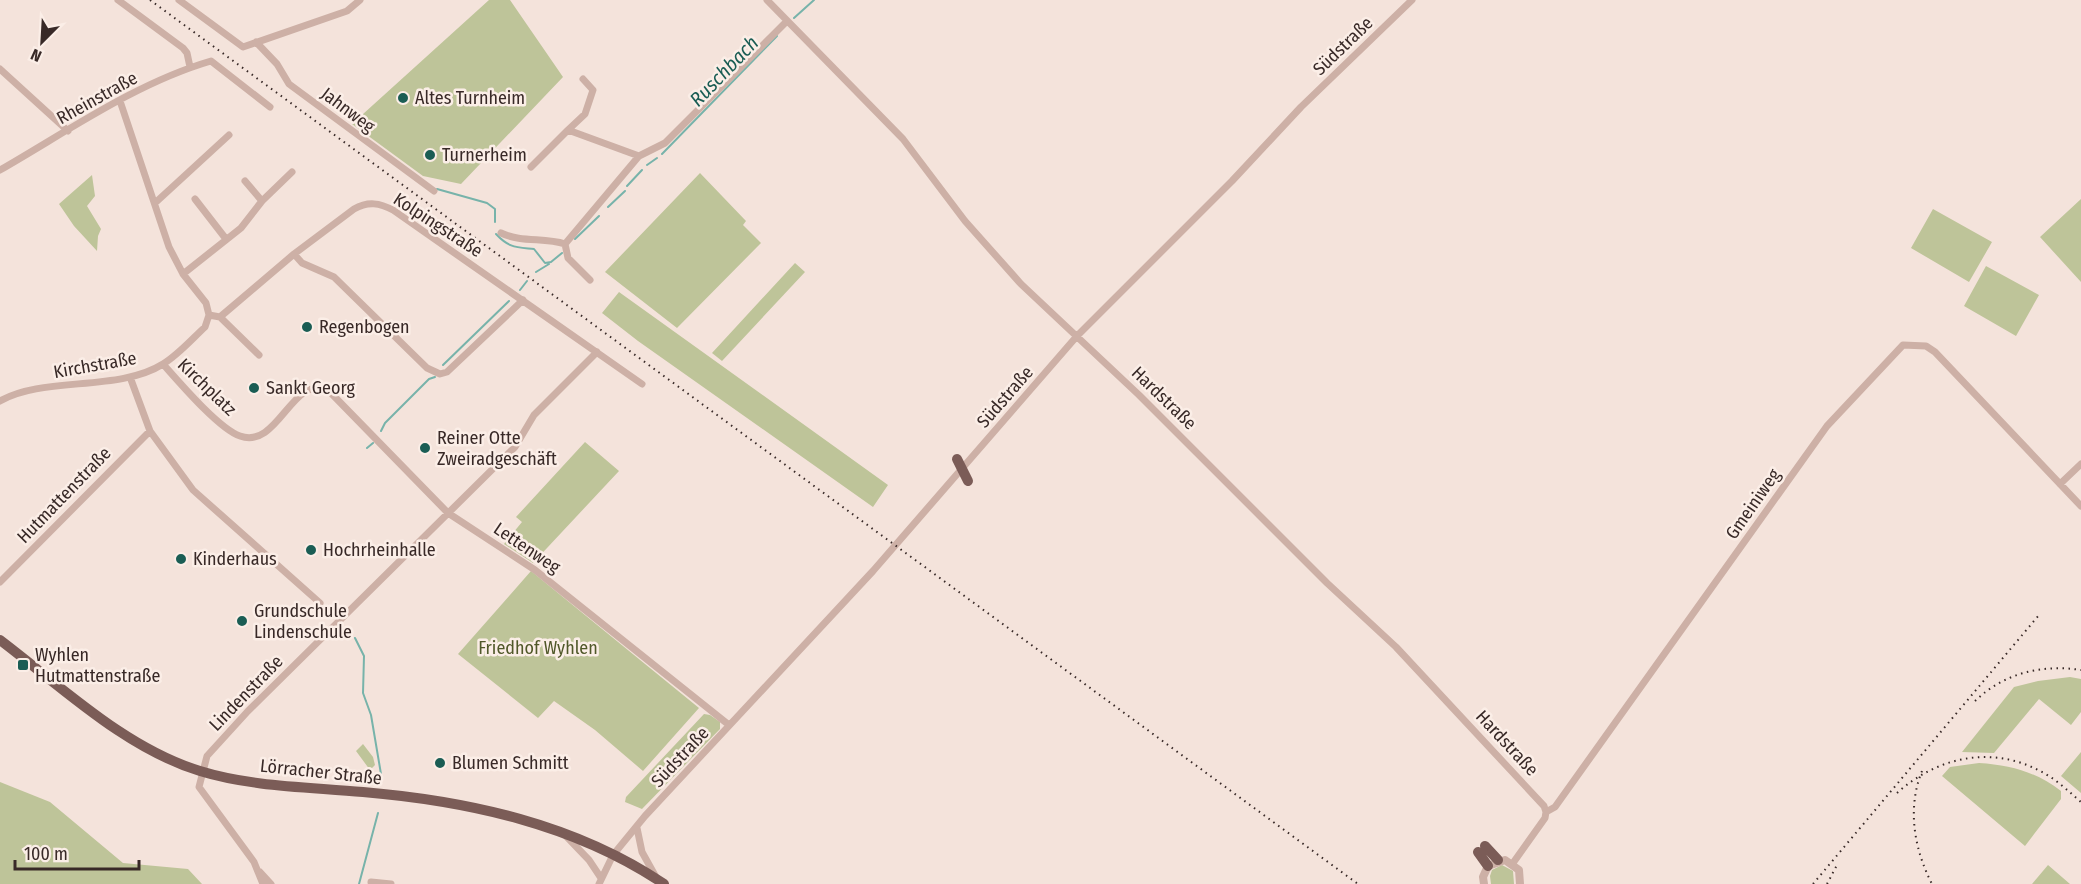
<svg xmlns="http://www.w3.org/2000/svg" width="2081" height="884" viewBox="0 0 2081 884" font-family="'Fira Sans Condensed',sans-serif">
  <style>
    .green { fill: #bec499 }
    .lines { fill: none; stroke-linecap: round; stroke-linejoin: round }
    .stream { stroke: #77b3aa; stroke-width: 2 }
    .minor { stroke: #cdb0a6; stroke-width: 7 }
    .tertiary { stroke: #cdb0a6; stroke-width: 8 }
    .primary { stroke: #7b5c57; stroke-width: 10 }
    .rail { stroke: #382927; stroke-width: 2; stroke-dasharray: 1.5 4.5; stroke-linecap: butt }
    .primary-bridge { stroke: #7b5c57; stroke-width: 10 }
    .poi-dot { fill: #1a5d54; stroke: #fbeee7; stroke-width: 2 }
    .labels { text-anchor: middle; stroke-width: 5; stroke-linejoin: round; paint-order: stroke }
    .street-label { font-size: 18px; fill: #382927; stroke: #fbeee7 }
    .poi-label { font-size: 18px; fill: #382927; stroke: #fbeee7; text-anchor: start }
    .park-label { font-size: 18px; fill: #505829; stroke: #fbeee7 }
    .water-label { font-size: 20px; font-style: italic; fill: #1a5d54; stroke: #fbeee7 }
  </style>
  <rect width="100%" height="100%" fill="#f4e3db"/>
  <path class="green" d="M489 0H510L563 77 461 184 423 176 352 124Z
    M700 173 746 221 743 225 761 243 677 328 605 272Z
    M92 175 95 196 87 206 101 229 98 236 97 251 74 226 59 204Z
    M2081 199V282L2040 237Z
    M1933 209 1992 242 1969 282 1911 248Z
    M795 263 805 272 722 361 712 353Z
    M1986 266 2039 295 2016 336 1964 306Z
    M619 292 888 485 873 507 638 341 602 313Z
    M585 442 619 471 533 563 504 544 522 522 516 517Z
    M531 571 699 708 643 771 595 730 554 701 538 718 458 654Z
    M2070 677 2081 679V712L2071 725 2039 699 1994 753 1962 752 2014 687 2038 681Z
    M704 714 710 715 720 722V729L642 809 625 802 626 797Z
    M363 744 373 757 375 765 370 770 356 751Z
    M2081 752V793L2061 776Z
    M1979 763C2011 765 2036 772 2061 791V799L2025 846 1942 776 1950 767Z
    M0 782 50 802 123 863 188 869 202 884H0Z
    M1502 865 1513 871 1514 884H1491L1490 876 1492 870Z
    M2048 865 2070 884H2032Z"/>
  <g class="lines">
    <path class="stream" d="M794 18 814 0
      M662 154 777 36
      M647 165 657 158
      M627 186 642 170
      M437 189 487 203 495 209V222
      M608 207 625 191
      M496 234C509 248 516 247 534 249L545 263 551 262 562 253
      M575 239 599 216
      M536 272 549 264
      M520 290 527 281
      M443 365 509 301
      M381 431 385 423 429 379 435 377
      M367 448 373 443
      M355 638 364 656 363 693 371 715 381 774
      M359 884 378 813"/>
    <path class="minor" d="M118 0 183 48 187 53 190 67
      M179 0 243 47 347 11 360 0
      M767 0 903 139 965 221 1021 284 1139 395 1327 583 1396 647 1544 806 1546 812
      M256 42 277 64 289 84 434 191
      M0 69 68 131
      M568 130 585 114 593 90 583 79
      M531 167 568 130 639 156
      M0 170C68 131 136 83 211 61L270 107
      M245 181 262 201
      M195 199 226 239
      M155 203 229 135
      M501 233C522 243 544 237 565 244L568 258 590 280
      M565 244 639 156 665 143 787 21
      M294 254 302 263 334 277 427 368 440 374 447 372 523 300
      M183 274 241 228 262 201 292 172
      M209 315 220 317 259 355
      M220 317 294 254 354 209C368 201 380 203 393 210L642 384
      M163 364C179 382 219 429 240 436 279 450 292 372 329 391L448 513 535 570 729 725
      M130 377 150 431 193 490 320 603
      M0 401C43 376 119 392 163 364 178 355 192 339 205 327L209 315 206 303 183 274 169 247 120 101
      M2060 484 2081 464
      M0 582 150 431
      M637 828 642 852 657 879
      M566 836 589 860 601 878
      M1513 863 1545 818 1546 812 1555 807 1827 426 1903 345 1926 346 1935 352 2081 506
      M260 872 271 884
      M371 882 391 884
      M263 884 254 862 199 787 207 756 248 711 515 447 534 415 597 352
      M599 884 613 855 645 816 873 571 1077 336 1232 181 1301 107 1412 0"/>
    <path class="tertiary" d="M1484 884 1483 877 1488 866 1505 860 1519 870 1520 884"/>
    <path class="primary" d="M0 640C62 687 125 748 200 771 252 787 309 787 363 792 468 801 575 824 664 884
      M1485 846 1498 860
      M1478 852 1488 866"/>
    <path class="rail" d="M150 0 1358 884
      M1975 701C2004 673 2042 664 2081 670
      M1922 771C1907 808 1914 849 1932 884
      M1897 793C1937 757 1991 745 2040 771 2055 778 2068 791 2081 802
      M1813 884 2039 615
      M1827 884 1837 865"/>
    <path class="primary-bridge" d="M957 459 968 481"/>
  </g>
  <g class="poi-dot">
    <circle cx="403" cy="98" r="6"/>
    <circle cx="430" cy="155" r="6"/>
    <circle cx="307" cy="327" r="6"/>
    <circle cx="254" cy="388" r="6"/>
    <circle cx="425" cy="448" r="6"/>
    <circle cx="311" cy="550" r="6"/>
    <circle cx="181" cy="559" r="6"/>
    <circle cx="242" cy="621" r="6"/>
    <rect x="17" y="659" width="12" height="12" rx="3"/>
    <circle cx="440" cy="763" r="6"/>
  </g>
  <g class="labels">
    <g class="street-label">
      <text transform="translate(1343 46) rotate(-44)" y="6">Südstraße</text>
      <text transform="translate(97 98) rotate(-29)" y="6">Rheinstraße</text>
      <text transform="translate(348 110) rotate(37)" y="6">Jahnweg</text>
      <text transform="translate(438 225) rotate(33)" y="6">Kolpingstraße</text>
      <text transform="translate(95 365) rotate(-10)" y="6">Kirchstraße</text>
      <text transform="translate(207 387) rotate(44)" y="6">Kirchplatz</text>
      <text transform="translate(1005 397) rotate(-49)" y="6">Südstraße</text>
      <text transform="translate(1164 398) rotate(44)" y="6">Hardstraße</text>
      <text transform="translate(64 495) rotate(-46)" y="6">Hutmattenstraße</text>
      <text transform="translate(1753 504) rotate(-55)" y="6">Gmeiniweg</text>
      <text transform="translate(527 548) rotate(34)" y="6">Lettenweg</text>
      <text transform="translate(246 693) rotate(-46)" y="6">Lindenstraße</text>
      <text transform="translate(1507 743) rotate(47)" y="6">Hardstraße</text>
      <text transform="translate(680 757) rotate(-47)" y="6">Südstraße</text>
      <text transform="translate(321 772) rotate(6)" y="6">Lörracher Straße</text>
    </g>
    <g class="poi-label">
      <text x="415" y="104">Altes Turnheim</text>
      <text x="442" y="161">Turnerheim</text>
      <text x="319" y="333">Regenbogen</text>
      <text x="266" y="394">Sankt Georg</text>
      <text x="437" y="444">Reiner Otte<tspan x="437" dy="21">Zweiradgeschäft</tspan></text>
      <text x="323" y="556">Hochrheinhalle</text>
      <text x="193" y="565">Kinderhaus</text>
      <text x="254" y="617">Grundschule<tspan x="254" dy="21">Lindenschule</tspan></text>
      <text x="35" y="661">Wyhlen<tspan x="35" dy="21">Hutmattenstraße</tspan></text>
      <text x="452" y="769">Blumen Schmitt</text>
    </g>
    <g class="park-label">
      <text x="538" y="654">Friedhof Wyhlen</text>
    </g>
    <g class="water-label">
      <text transform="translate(724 71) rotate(-46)" y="7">Ruschbach</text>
    </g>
  </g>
  <g transform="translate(42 42) rotate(204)" stroke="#fbeee7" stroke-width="4.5" paint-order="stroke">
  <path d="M0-4.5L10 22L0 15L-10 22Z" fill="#382927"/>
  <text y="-9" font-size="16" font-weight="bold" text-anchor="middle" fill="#382927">N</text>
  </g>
  <path d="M15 860v9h124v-9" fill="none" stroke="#382927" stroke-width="3"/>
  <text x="24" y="860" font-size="18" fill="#382927" stroke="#fbeee7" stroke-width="4.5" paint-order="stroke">100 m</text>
</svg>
